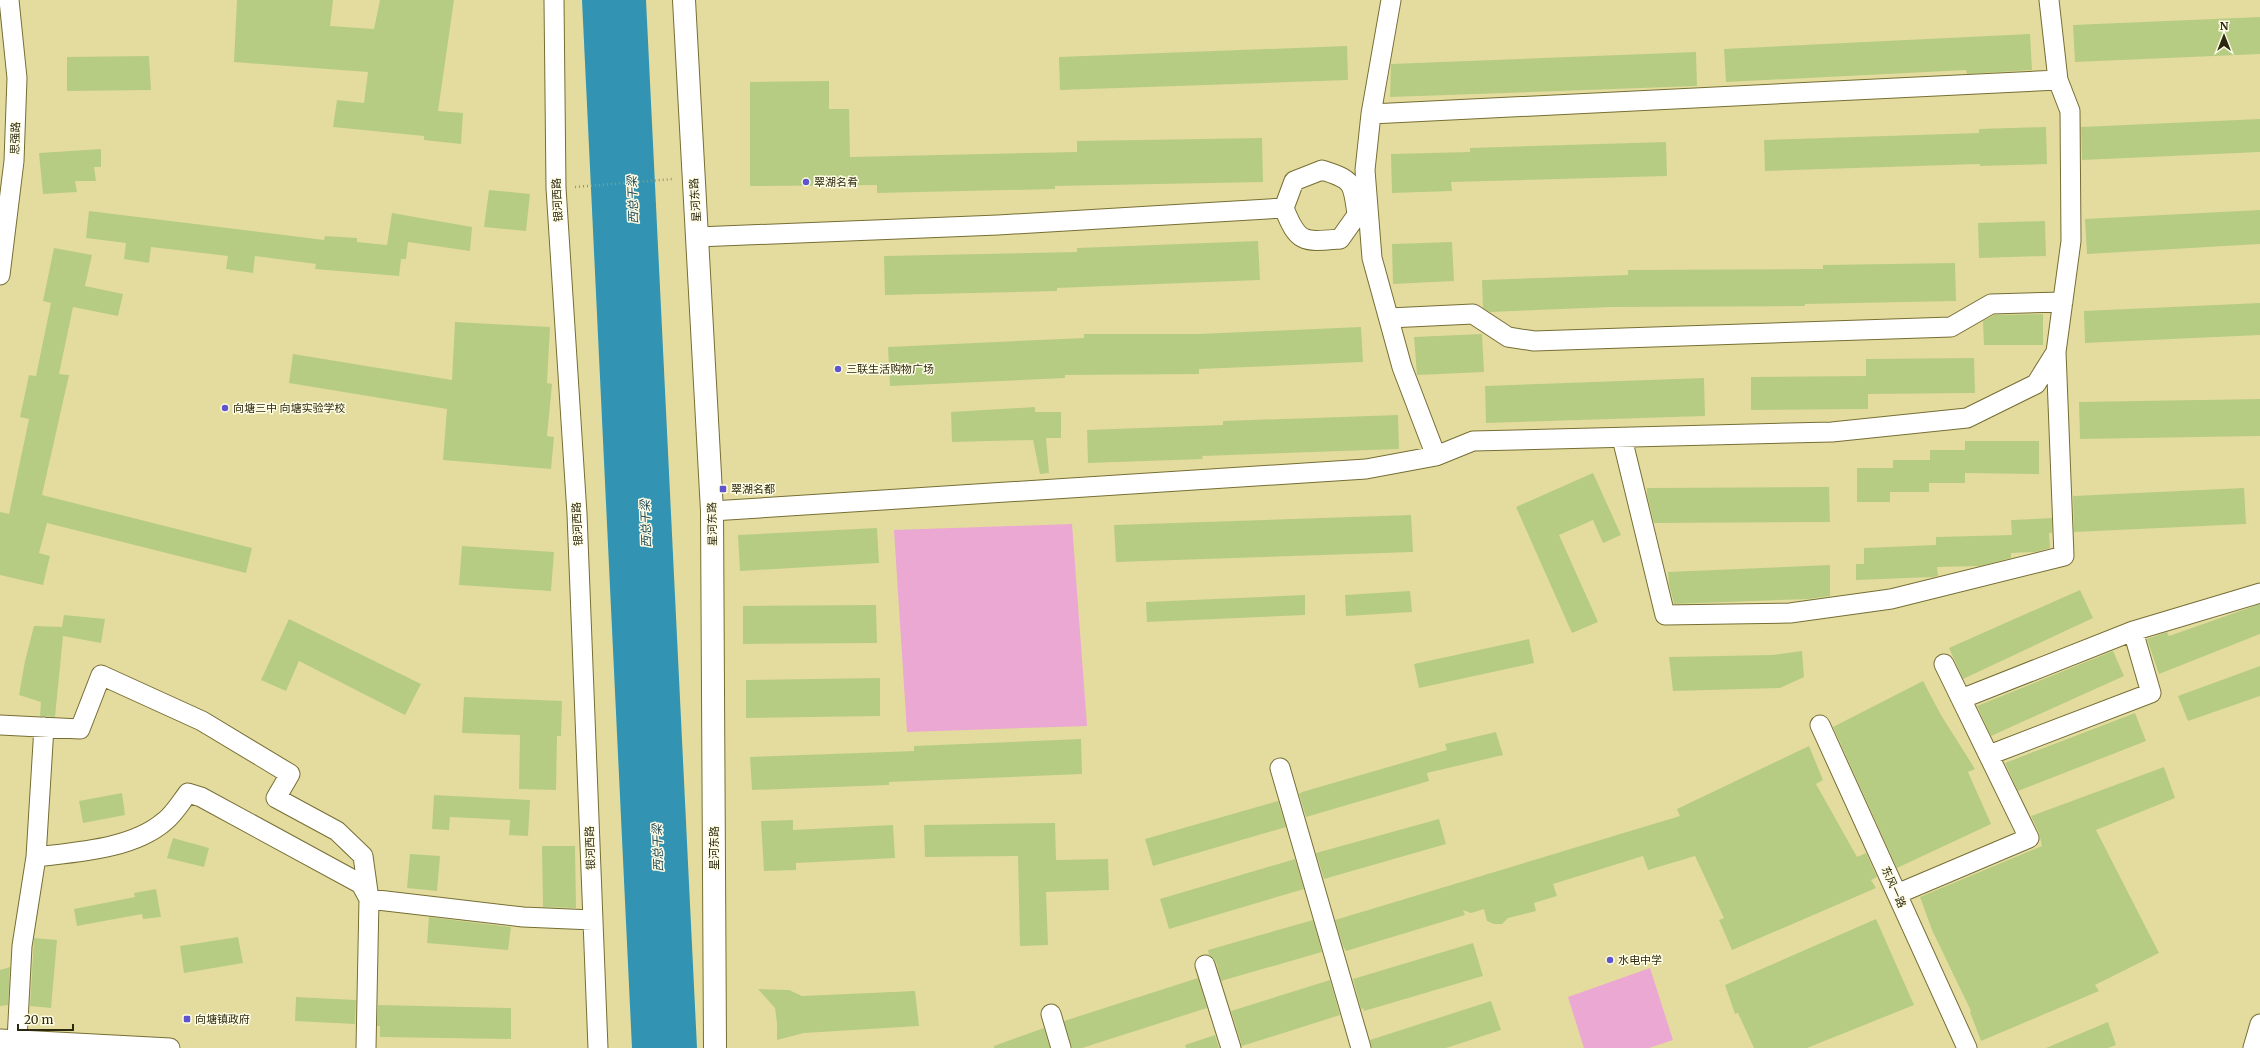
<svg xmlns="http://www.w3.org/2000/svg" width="2260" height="1048" viewBox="0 0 2260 1048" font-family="Merriweather,'Noto Sans SC',serif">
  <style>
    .green { fill: #eba8d2 }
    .water { fill: #3294b2 }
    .building { fill: #b7cc83 }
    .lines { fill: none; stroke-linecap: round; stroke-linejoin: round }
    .minor-casing { stroke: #766e34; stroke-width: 21 }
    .major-casing { stroke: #766e34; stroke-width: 24 }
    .path { stroke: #9c9667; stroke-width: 2.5; stroke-dasharray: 1 3; stroke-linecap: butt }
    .minor { stroke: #fff; stroke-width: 19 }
    .major { stroke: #fff; stroke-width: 22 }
    .poi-dot { fill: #5e54cd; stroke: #fefce4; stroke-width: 1.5 }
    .labels { text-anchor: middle; stroke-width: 3; stroke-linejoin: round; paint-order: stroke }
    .street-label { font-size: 11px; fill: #2c2910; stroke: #fefce4 }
    .poi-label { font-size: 11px; fill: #2c2910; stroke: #fefce4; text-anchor: start }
    .water-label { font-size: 12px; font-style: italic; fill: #244d5b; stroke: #fefce4 }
  </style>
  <rect width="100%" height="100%" fill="#e4dc9f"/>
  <path class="green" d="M1072 524 1087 726 907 732 894 530Z
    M1650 968 1673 1040 1649 1048H1584L1568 997Z"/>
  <path class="water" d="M582 0H646L697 1048H632Z"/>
  <path class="building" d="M237 0H333L330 26 374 29 380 0H454L438 111 463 113 461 144 424 140V136L333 127 337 100 364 103 368 72 234 62Z
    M2260 17V54L2075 62 2073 25Z
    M2030 34 2032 70 1967 74 1966 70 1726 82 1724 49Z
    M1347 46 1348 80 1060 90 1059 57Z
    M1696 52 1697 86 1390 97 1391 64Z
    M149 56 151 90 67 91V57Z
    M829 81V109H849L850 157 1077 152V141L1262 138 1263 182 1055 186V189L877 193V185L750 186V82Z
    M2260 119V152L2082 160 2081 127Z
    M2046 127 2047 164 1980 166V164L1765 171 1764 140 1979 133V129Z
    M1666 142 1667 176 1451 182 1452 191 1392 193 1391 154 1470 152V148Z
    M101 149V167H94L96 181H75L77 192 43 194 39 153Z
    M489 190 530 194 526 231 484 227Z
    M2260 210V244L2087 254 2085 219Z
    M89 211 324 240 325 236 357 238V242L387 245 392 213 472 227 470 251 408 242 406 259H401L399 276 315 269 316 264 255 256 253 273 226 269 228 256 151 247 149 263 124 259 126 243 86 238Z
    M2045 221 2046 256 1979 258 1978 223Z
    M1258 241 1260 280 1057 288V291L885 295 884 256 1077 252V248Z
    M1452 242 1454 281 1393 284 1392 244Z
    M54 248 92 255 85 286 123 294 118 316 73 307 59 374 69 375 42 495 252 548 246 573 47 523 39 553 50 556 43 585 0 575V512L9 514 29 419 20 417 29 375 36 376 51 303 43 301Z
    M1955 263 1956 301 1805 304V306L1612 307 1490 312 1483 308 1482 280 1628 275V270L1823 269V265Z
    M2260 303V335L2085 343 2084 311Z
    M2043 314V345H1984L1983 321 1994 315Z
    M455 322 550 327 547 383 552 384 547 436 554 437 551 469 443 460 447 409 289 383 293 354 452 380Z
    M1361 327 1363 362 1199 369V374L1065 375V378L890 386 888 347 1084 338V334H1198Z
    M1482 334 1484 372 1417 375 1414 337Z
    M1974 358 1975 393 1868 394V409L1751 410V377L1866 376V359Z
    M1704 378 1705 416 1486 423 1485 386Z
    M2260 399V436L2080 439 2079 402Z
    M1035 407V412H1061V438H1046L1049 473 1040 474 1033 440 952 442 951 412Z
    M1398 415 1399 449 1202 456 1203 459 1088 463 1087 430 1223 425V421Z
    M1965 441H2039V474L1965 473V483H1929V492H1890V502H1857V468H1893V460H1930V450H1965Z
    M1593 473 1621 535 1603 543 1593 520 1559 535 1598 622 1572 633 1516 507Z
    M1829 487 1830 522 1654 523 1647 495V488Z
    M2244 488 2246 524 2074 532 2073 496Z
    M1411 515 1413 552 1116 562 1114 525Z
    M2052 518V533H2049L2050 548 2035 552 2011 553V558L1980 566 1937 567 1938 576 1933 577 1856 580V564H1864V548L1936 545V537L2012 535 2011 520Z
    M877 528 879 563 740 571 738 535Z
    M462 546 554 552 551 591 459 585Z
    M1830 565V596L1808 599 1674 604 1669 584 1668 572Z
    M2080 590 2093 618 1963 679 1949 648Z
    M1410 591 1412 612 1346 616 1345 595Z
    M1305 595V615L1147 622 1146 602Z
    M2260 604V634L2159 674 2147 639 2167 632 2169 636Z
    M876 605 877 643 743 644V606Z
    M64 615 105 619 101 643 63 636 55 717 40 716 41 702 19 695 25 661 34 626 62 627Z
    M289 619 421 684 405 715 299 661 286 691 261 680Z
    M1529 639 1534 663 1419 688 1414 664Z
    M1802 651 1804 677 1780 688 1673 691 1669 657 1772 655Z
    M2113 651 2124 676 1991 736 1977 706Z
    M2260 666V696L2188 721 2178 696Z
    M880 678V716L746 718V680Z
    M1923 681 1941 715 1975 769 1968 772 1991 824 1897 868 1833 727Z
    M464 697 562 701 561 736H557L556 790 519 789 520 735 462 733Z
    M2135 713 2146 741 2018 791 2005 763Z
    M1496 732 1503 755 1427 773 1429 781 1306 817 1299 794 1302 792 1447 750 1445 744Z
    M1081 739 1082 774 889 782V785L752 790 750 757 914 751V746Z
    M1809 746 1823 780 1816 784 1857 857 1866 853 1877 877 1871 880 1876 888 1732 950 1719 920 1724 918 1695 856 1648 870 1643 856 1553 884 1557 896 1534 903 1536 911 1508 918 1502 924H1494L1487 921 1484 909 1471 913 1463 910 1465 915 1346 951 1343 946 1335 920 1680 816 1677 809Z
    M2164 767 2175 798 2096 830 2159 953 2095 985 2099 991 1981 1041 1970 1012 1971 1011 1932 930 1920 897 2042 846 2039 833 2031 816Z
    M122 793 125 815 83 823 79 801Z
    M434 795 530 800 528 836 509 835 510 820 450 817 449 830 432 829Z
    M1278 801 1286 827 1153 866 1145 839Z
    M1439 819 1446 844 1324 879 1316 853Z
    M793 820V830L893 825 895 858 796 863V870L764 871 761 821Z
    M1055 823 1056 860 1108 859 1109 890 1046 892 1048 945 1020 946 1018 856 925 857 924 825Z
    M173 838 209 848 204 867 167 858Z
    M542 846H575L576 908 543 907Z
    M410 854 440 856 437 891 407 888Z
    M1295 859 1304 889 1169 929 1160 899Z
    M156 889 161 917 143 919 142 914 77 926 74 909 135 897 134 893Z
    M429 917 511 927 508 950 427 943Z
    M1876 919 1914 1005 1807 1048H1754L1738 1013 1735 1014 1725 985Z
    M1313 920 1322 952 1221 981 1216 962 1209 955 1208 950Z
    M238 937 243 963 184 973 180 946Z
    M34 938 57 940 51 1008 30 1006Z
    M1473 943 1483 976 1364 1011 1363 1008 1361 1009 1353 979Z
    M10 967 8 1005 0 1006V970Z
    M1198 978 1207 1008 1082 1048H1072L1064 1021Z
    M1330 980 1340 1015 1242 1046 1231 1011Z
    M758 989 789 990 802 996 915 991 919 1026 804 1033 777 1040V1023L775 1008Z
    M296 997 356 1000 355 1024 295 1021Z
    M1491 1001 1501 1030 1446 1048H1372L1370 1040Z
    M378 1005 511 1008V1039L380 1037V1026H377Z
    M2108 1022 2116 1045 2108 1048H2046Z
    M1044 1028 1050 1048H994V1046Z
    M1215 1035 1219 1048H1186L1185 1045Z"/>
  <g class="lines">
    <defs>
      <path id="minor" d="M554 0 556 188 577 514 598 1048
        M2049 0 2058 80
        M1371 114 1391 0
        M697 237 998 225 1284 208 1294 181 1322 170C1354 180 1353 183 1357 215L1340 239C1304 242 1298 244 1284 208
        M0 275 14 161 17 78 9 0
        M1389 318 1473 314 1508 337 1534 341 1951 327 1991 304 2063 302
        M1622 438 1665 615 1790 613 1891 599 2064 556 2056 352
        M712 511 1366 469 1436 456 1473 441 1832 432 1967 418 2036 384 2056 352 2071 241 2070 111 2058 80 1371 114 1365 170 1372 258 1402 367 1436 456
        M1961 699 2133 631 2260 593
        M0 725 80 729 101 675 202 721 290 774 276 798 337 831 363 856 369 899 523 917 593 920
        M1820 725 1967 1048
        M1989 755 2151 693 2133 631
        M1280 768 1361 1048
        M36 857C77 852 133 849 165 821 174 814 181 802 188 793L201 797 361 884 369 899 366 1048
        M1897 894 2029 838 1944 664
        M1205 965 1231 1048
        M1051 1014 1061 1048
        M0 1039 170 1048
        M17 1040 22 946 36 857 44 727
        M2253 1048 2260 1024"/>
      <path id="major" d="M684 0 712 511 715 1048"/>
    </defs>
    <use href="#minor" class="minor-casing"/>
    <use href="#major" class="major-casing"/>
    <path class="path" d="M575 187 673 179"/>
    <use href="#minor" class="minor"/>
    <use href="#major" class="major"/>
  </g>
  <g class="poi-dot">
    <circle cx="806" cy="182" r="4"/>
    <circle cx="838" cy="369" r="4"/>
    <circle cx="225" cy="408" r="4"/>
    <rect x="719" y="485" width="8" height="8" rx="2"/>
    <circle cx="1610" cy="960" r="4"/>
    <rect x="183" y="1015" width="8" height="8" rx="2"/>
  </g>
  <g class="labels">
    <g class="street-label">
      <text transform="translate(15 138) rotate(-88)" y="4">思强路</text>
      <text transform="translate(557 200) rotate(-93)" y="4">银河西路</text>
      <text transform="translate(695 200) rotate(-94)" y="4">星河东路</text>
      <text transform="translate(577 524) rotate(-93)" y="4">银河西路</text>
      <text transform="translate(712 524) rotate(-91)" y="4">星河东路</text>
      <text transform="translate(590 848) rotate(-92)" y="4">银河西路</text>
      <text transform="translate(714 848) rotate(-90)" y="4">星河东路</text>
      <text transform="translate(1894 887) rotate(66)" y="4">东风一路</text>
    </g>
    <g class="poi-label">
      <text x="814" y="186">翠湖名肴</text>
      <text x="846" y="373">三联生活购物广场</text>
      <text x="233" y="412">向塘三中 向塘实验学校</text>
      <text x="731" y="493">翠湖名都</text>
      <text x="1618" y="964">水电中学</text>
      <text x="195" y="1023">向塘镇政府</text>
    </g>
    <g class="water-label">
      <text transform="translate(633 200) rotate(-92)" y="4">西总干梁</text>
      <text transform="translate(646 524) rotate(-92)" y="4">西总干梁</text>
      <text transform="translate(658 848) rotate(-92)" y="4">西总干梁</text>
    </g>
  </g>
  <g transform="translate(2224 36)" stroke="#fefce4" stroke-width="3" paint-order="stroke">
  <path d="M0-3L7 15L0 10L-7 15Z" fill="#2c2910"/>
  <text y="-6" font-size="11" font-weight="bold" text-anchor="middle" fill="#2c2910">N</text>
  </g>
  <path d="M18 1024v6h55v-6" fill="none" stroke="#2c2910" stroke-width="2"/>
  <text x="24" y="1024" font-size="12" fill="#2c2910" stroke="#fefce4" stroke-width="3" paint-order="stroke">20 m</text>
</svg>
